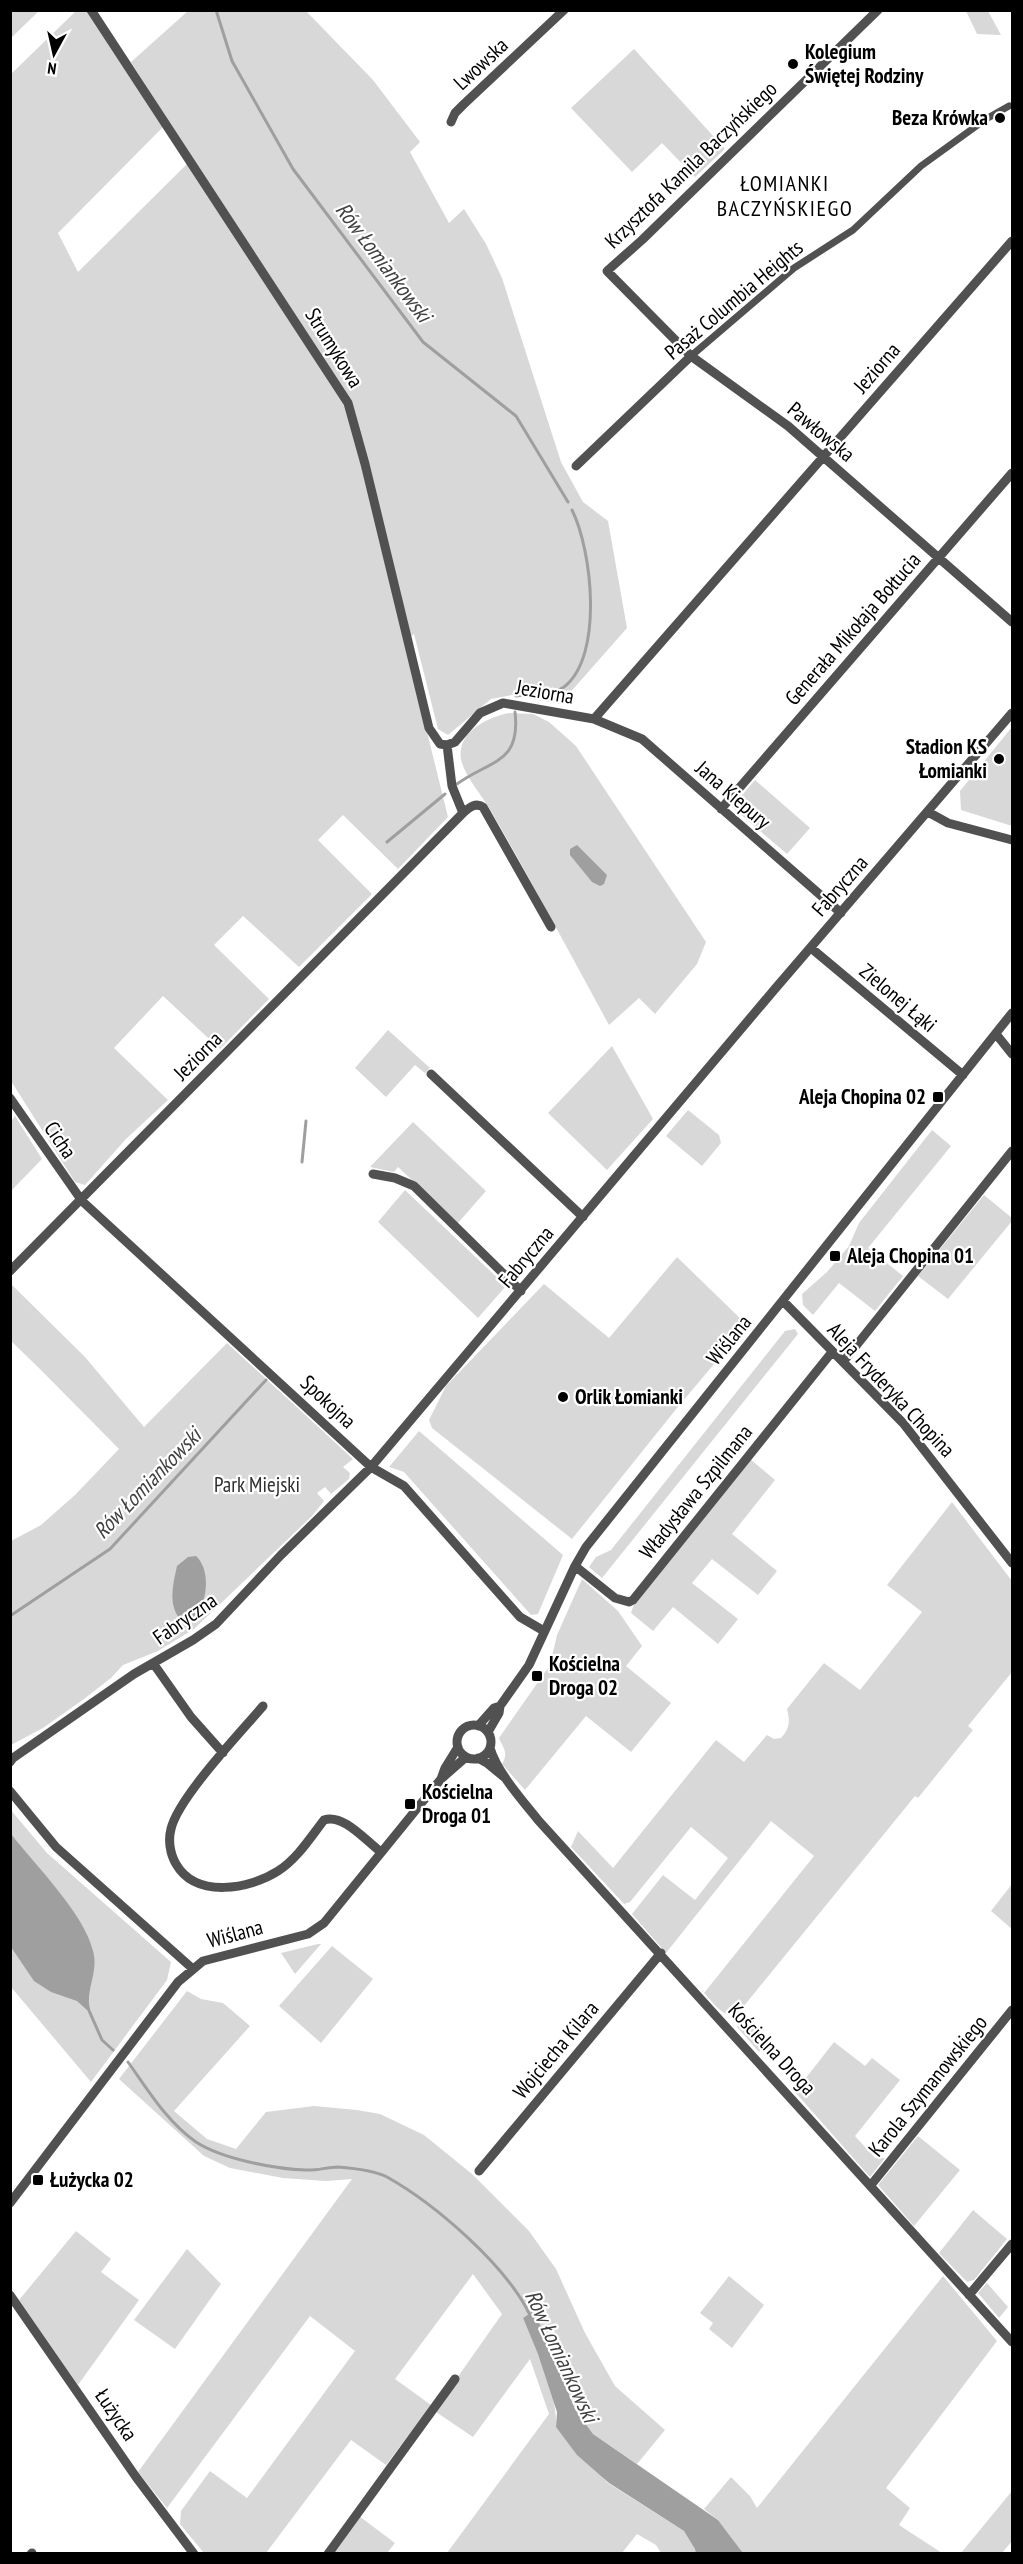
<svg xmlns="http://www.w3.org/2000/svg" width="1023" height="2564" viewBox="0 0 1023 2564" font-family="'PT Sans Narrow',sans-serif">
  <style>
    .green { fill: #d8d8d8 }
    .water { fill: #9f9f9f }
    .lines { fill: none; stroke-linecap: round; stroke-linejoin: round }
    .stream { stroke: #9f9f9f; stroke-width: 3 }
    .pedestrian { stroke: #515151; stroke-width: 7 }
    .minor { stroke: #515151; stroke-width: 9 }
    .poi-dot { fill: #000; stroke: #fff; stroke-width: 2 }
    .labels { text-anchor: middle; stroke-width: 4.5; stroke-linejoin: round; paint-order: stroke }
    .poi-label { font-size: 21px; font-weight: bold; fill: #000; stroke: #fff; text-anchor: start }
    .street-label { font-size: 21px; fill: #000; stroke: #fff }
    .park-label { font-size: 21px; fill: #2f2f2f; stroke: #fff }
    .neighbourhood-label { font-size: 22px; letter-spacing: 1.5px; fill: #000; stroke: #fff }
    .water-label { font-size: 22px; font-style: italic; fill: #404040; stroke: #fff }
  </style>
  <rect width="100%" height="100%" fill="#fff"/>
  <path class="green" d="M11 10H39V11L11 38Z
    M76 11H87L163 127 58 233 78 272 188 163 346 404 448 817 398 869 343 815 318 840 372 894 299 967 243 916 214 945 269 999 220 1049 163 996 114 1048 168 1100 126 1139 85 1185 75 1182 11 1081V74Z
    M188 11H306L373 80 420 142 410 152 449 223 464 209 486 244 502 278 561 462 583 502 608 521 627 628 560 704 512 695 491 699 448 735 438 729 414 634 410 637 352 402 223 207 131 62Z
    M966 11H988L1001 35 977 34Z
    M634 49 725 149 695 177 662 143 632 172 571 108Z
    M509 713 533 714 549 722 576 746 706 942 697 964 655 1014 639 998 609 1025C569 952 530 878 488 806 479 791 457 768 461 749 465 728 490 717 509 713Z
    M1012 727V826L961 810 960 791Z
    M755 780 810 828 787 854 732 807Z
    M388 1030 430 1068 425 1073 415 1065 386 1097 355 1068Z
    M612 1046 653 1119 607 1170 548 1113Z
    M688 1110 719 1135 721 1143 702 1166 666 1136Z
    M15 1116 42 1159 11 1191V1121Z
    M413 1122 486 1191 458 1223 398 1167 394 1172 370 1167Z
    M932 1130 951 1146 868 1248 903 1276 875 1311 839 1283 813 1315 803 1305 802 1294 827 1272 849 1246 859 1223Z
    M405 1190 506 1286 478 1318 378 1222Z
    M984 1195 1012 1218V1221L948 1299 918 1276Z
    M677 1257 747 1325 677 1408 572 1539 432 1428 429 1420 446 1386 544 1284 609 1338Z
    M10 1283 85 1357 144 1427 227 1343 353 1459 343 1467 350 1473 349 1479 331 1494 325 1487 317 1493 324 1501 312 1516 194 1629 158 1651 123 1665 111 1678 84 1699 43 1728 11 1745V1541L41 1525 75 1495 119 1449C83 1413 48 1376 11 1341Z
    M795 1329 798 1334 602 1578 589 1567 596 1557 611 1550 785 1331Z
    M419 1431 563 1555 538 1614 531 1615 404 1472 389 1467Z
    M750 1459 775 1480 732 1534 777 1571 758 1595 712 1559 692 1583 738 1619 718 1644 673 1607 653 1631 631 1613 634 1604Z
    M952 1502 1012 1581V1672L968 1726 973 1730 918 1798 915 1796 739 2012C724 2021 714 2003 704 1993L814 1856 771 1821 666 1953 632 1914 663 1875 695 1900 728 1858 691 1827 630 1902 624 1904 571 1847 578 1831 613 1868 716 1740 744 1762 767 1735 774 1739 781 1738C790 1729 790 1720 787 1709L824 1663 860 1690 922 1612 887 1585Z
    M582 1579 618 1611 642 1646 626 1666 671 1703 631 1752 586 1716 525 1790 502 1764C509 1753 503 1748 499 1738L550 1665 557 1635Z
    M10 1809 47 1853 171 1962 167 1980 91 2082 11 1987Z
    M1012 1884V1929L991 1911Z
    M318 1944H321L295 1974 281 1953Z
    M332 1946 373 1979 321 2043 279 2006Z
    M187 1991 201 1999 223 2003 250 2026 174 2111 207 2139 236 2149 266 2112 314 2106 357 2110 380 2114 424 2135 472 2174 529 2231 556 2269 585 2333 615 2386 665 2430 637 2464 593 2434 575 2409 533 2310 523 2318C536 2349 558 2393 556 2427L608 2483 684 2531 696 2549V2553H661L656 2545 637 2534 622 2553H447L549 2414 530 2359 473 2437 436 2412 457 2378 502 2314 473 2274 395 2379 431 2405 386 2465 351 2440 266 2553H204L180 2524 181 2511 210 2471 247 2498 355 2351 310 2316 167 2508 138 2472 352 2179 326 2181 283 2178 230 2168 204 2156 119 2079Z
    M746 2017 768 2040 759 2052 737 2027Z
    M834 2042 865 2066 872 2058 900 2080 855 2136 875 2158H885L870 2177 795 2092Z
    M918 2136 960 2170 914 2226 878 2185Z
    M973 2210 1007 2239 974 2280 967 2282 939 2253Z
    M76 2231 111 2259 101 2272 139 2300 78 2385 19 2300Z
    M187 2249 221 2284 175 2349 134 2320Z
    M729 2276 764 2305 732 2348 709 2329 713 2323 700 2313Z
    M943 2276 997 2341 886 2488 910 2508 899 2525 942 2553H743L718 2520 704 2509 731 2477 750 2496 757 2508Z
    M987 2283 1008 2307 999 2318 978 2293Z
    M1012 2491V2541L1002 2553H961Z
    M359 2516 395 2543 387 2553 332 2554Z"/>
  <path class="water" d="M577 845 607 875 604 884 600 886 592 882 570 855V849Z
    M196 1556C212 1571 207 1605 193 1620L182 1621C167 1607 173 1584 177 1566L188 1557Z
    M11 1834C35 1865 84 1913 93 1951 99 1973 85 1990 90 2009L87 2010 77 2001 51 1992 34 1981 11 1947Z
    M534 2310 575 2409 593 2434 718 2520 743 2553H696L695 2549 684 2531 609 2483 577 2455 556 2427 557 2412 538 2354 523 2318Z"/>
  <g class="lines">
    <path class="stream" d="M216 10 232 61 293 169 423 342 516 416 568 502
      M516 696C523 694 530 698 538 697 545 697 558 691 564 687 604 656 592 550 572 510
      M457 784C490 760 521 764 515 712
      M387 842 445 794
      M302 1162 306 1121
      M10 1616 110 1549 266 1380
      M87 2006 102 2040 113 2050
      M128 2062C148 2090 167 2122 196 2142 222 2159 275 2169 306 2170 316 2171 327 2167 338 2167 351 2168 375 2171 387 2177 435 2204 506 2265 530 2315"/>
    <path class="pedestrian" d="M691 356 794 268 853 230 921 166 986 119 1009 106"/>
    <path class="minor" d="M91 10 348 403 365 464 429 728 440 744 447 745
      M878 10 642 240 607 271 691 356 788 426 1012 622
      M451 122 455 113 464 104 564 10
      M576 466 691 356
      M594 719 642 739 841 913
      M721 809 1012 473
      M928 812 948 823 1012 840
      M463 813C469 808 475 802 483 807L551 927
      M811 948 963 1075
      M996 1034 1012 1054
      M431 1074 583 1217
      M10 1098 82 1201 371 1467 404 1486 520 1617 544 1631
      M373 1174 395 1178 414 1186 521 1291
      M10 1271 463 813 452 786 447 745 455 742 480 713 503 703 594 719 1012 241
      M783 1301 903 1423 1012 1563
      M843 1362 1012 1151
      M575 1566 615 1598 629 1602 633 1600 832 1352
      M153 1663 191 1717 223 1753
      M263 1706C241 1732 178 1798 171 1829 168 1840 170 1854 176 1864 196 1899 250 1889 278 1871 297 1859 310 1838 324 1820 343 1813 366 1841 381 1852
      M457 1742a17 17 0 1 1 34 0a17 17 0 1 1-34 0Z
      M478 1726 494 1708 500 1706
      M488 1732 499 1713 500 1706 529 1665 575 1566 586 1547 1012 1013
      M490 1748C497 1772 522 1800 538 1820L1012 2342
      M478 1758 487 1763 504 1777
      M10 1762 13 1758 134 1674 193 1640 216 1624 281 1555 371 1467 774 990 1012 713
      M441 1779 445 1768 458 1747
      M10 1791 56 1847 193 1969
      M479 2171 661 1953
      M871 2185 1012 2010
      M10 2203 178 1982 203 1961 308 1934 324 1923 441 1779 466 1757
      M10 2295 136 2477 194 2554
      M969 2295 1012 2244
      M31 2554 32 2553
      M328 2554 455 2379"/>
  </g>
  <g class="poi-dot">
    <circle cx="793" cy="64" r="6"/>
    <circle cx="1000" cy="118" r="6"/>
    <circle cx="999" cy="759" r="6"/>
    <rect x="932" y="1091" width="12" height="12" rx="3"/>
    <rect x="829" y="1250" width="12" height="12" rx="3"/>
    <circle cx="563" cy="1397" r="6"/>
    <rect x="531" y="1670" width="12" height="12" rx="3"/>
    <rect x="404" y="1798" width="12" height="12" rx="3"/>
    <rect x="32" y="2174" width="12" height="12" rx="3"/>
  </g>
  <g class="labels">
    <g class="poi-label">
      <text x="805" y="59">Kolegium<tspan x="805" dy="24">Świętej Rodziny</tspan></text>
      <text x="988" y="125" text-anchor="end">Beza Krówka</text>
      <text x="987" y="754" text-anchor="end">Stadion KS<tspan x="987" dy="24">Łomianki</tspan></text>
      <text x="926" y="1104" text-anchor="end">Aleja Chopina 02</text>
      <text x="847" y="1263">Aleja Chopina 01</text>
      <text x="575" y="1404">Orlik Łomianki</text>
      <text x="549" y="1671">Kościelna<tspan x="549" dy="24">Droga 02</tspan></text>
      <text x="422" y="1799">Kościelna<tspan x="422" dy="24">Droga 01</tspan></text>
      <text x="50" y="2187">Łużycka 02</text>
    </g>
    <g class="street-label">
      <text transform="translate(481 64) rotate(-43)" y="7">Lwowska</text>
      <text transform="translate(691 165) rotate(-44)" y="7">Krzysztofa Kamila Baczyńskiego</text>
      <text transform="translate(734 300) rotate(-40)" y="7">Pasaż Columbia Heights</text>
      <text transform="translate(334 348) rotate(58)" y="7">Strumykowa</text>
      <text transform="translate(877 368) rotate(-49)" y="7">Jeziorna</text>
      <text transform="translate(821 432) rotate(40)" y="7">Pawłowska</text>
      <text transform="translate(853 629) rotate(-49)" y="7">Generała Mikołaja Bołtucia</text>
      <text transform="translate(545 692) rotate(10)" y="7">Jeziorna</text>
      <text transform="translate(733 795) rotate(41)" y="7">Jana Kiepury</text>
      <text transform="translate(840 886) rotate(-49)" y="7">Fabryczna</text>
      <text transform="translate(898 998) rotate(40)" y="7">Zielonej Łąki</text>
      <text transform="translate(198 1056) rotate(-45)" y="7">Jeziorna</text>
      <text transform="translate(60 1140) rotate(56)" y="7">Cicha</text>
      <text transform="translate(526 1257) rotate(-50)" y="7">Fabryczna</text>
      <text transform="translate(729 1340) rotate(-51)" y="7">Wiślana</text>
      <text transform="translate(891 1390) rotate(47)" y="7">Aleja Fryderyka Chopina</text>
      <text transform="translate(328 1402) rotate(43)" y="7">Spokojna</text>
      <text transform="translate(696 1492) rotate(-51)" y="7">Władysława Szpilmana</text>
      <text transform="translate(185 1619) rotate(-35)" y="7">Fabryczna</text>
      <text transform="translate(235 1934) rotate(-15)" y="7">Wiślana</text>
      <text transform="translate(772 2049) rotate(47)" y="7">Kościelna Droga</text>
      <text transform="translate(556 2050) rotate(-50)" y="7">Wojciecha Kilara</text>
      <text transform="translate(928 2086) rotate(-51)" y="7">Karola Szymanowskiego</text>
      <text transform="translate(116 2415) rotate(56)" y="7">Łużycka</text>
    </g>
    <g class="park-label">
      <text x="257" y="1492">Park Miejski</text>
    </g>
    <g class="neighbourhood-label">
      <text x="785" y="191">ŁOMIANKI<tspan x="785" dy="25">BACZYŃSKIEGO</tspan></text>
    </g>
    <g class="water-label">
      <text transform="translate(384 262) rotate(53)" y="8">Rów Łomiankowski</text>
      <text transform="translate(147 1483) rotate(-46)" y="8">Rów Łomiankowski</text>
      <text transform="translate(562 2356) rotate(65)" y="8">Rów Łomiankowski</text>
    </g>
  </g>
  <rect width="1023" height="2564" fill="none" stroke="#000000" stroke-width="24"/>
  <g transform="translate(54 54) rotate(188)" stroke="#ffffff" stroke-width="4.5" paint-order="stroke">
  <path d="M0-4.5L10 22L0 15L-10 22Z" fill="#000000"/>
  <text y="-9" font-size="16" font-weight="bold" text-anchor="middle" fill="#000000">N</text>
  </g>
</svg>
